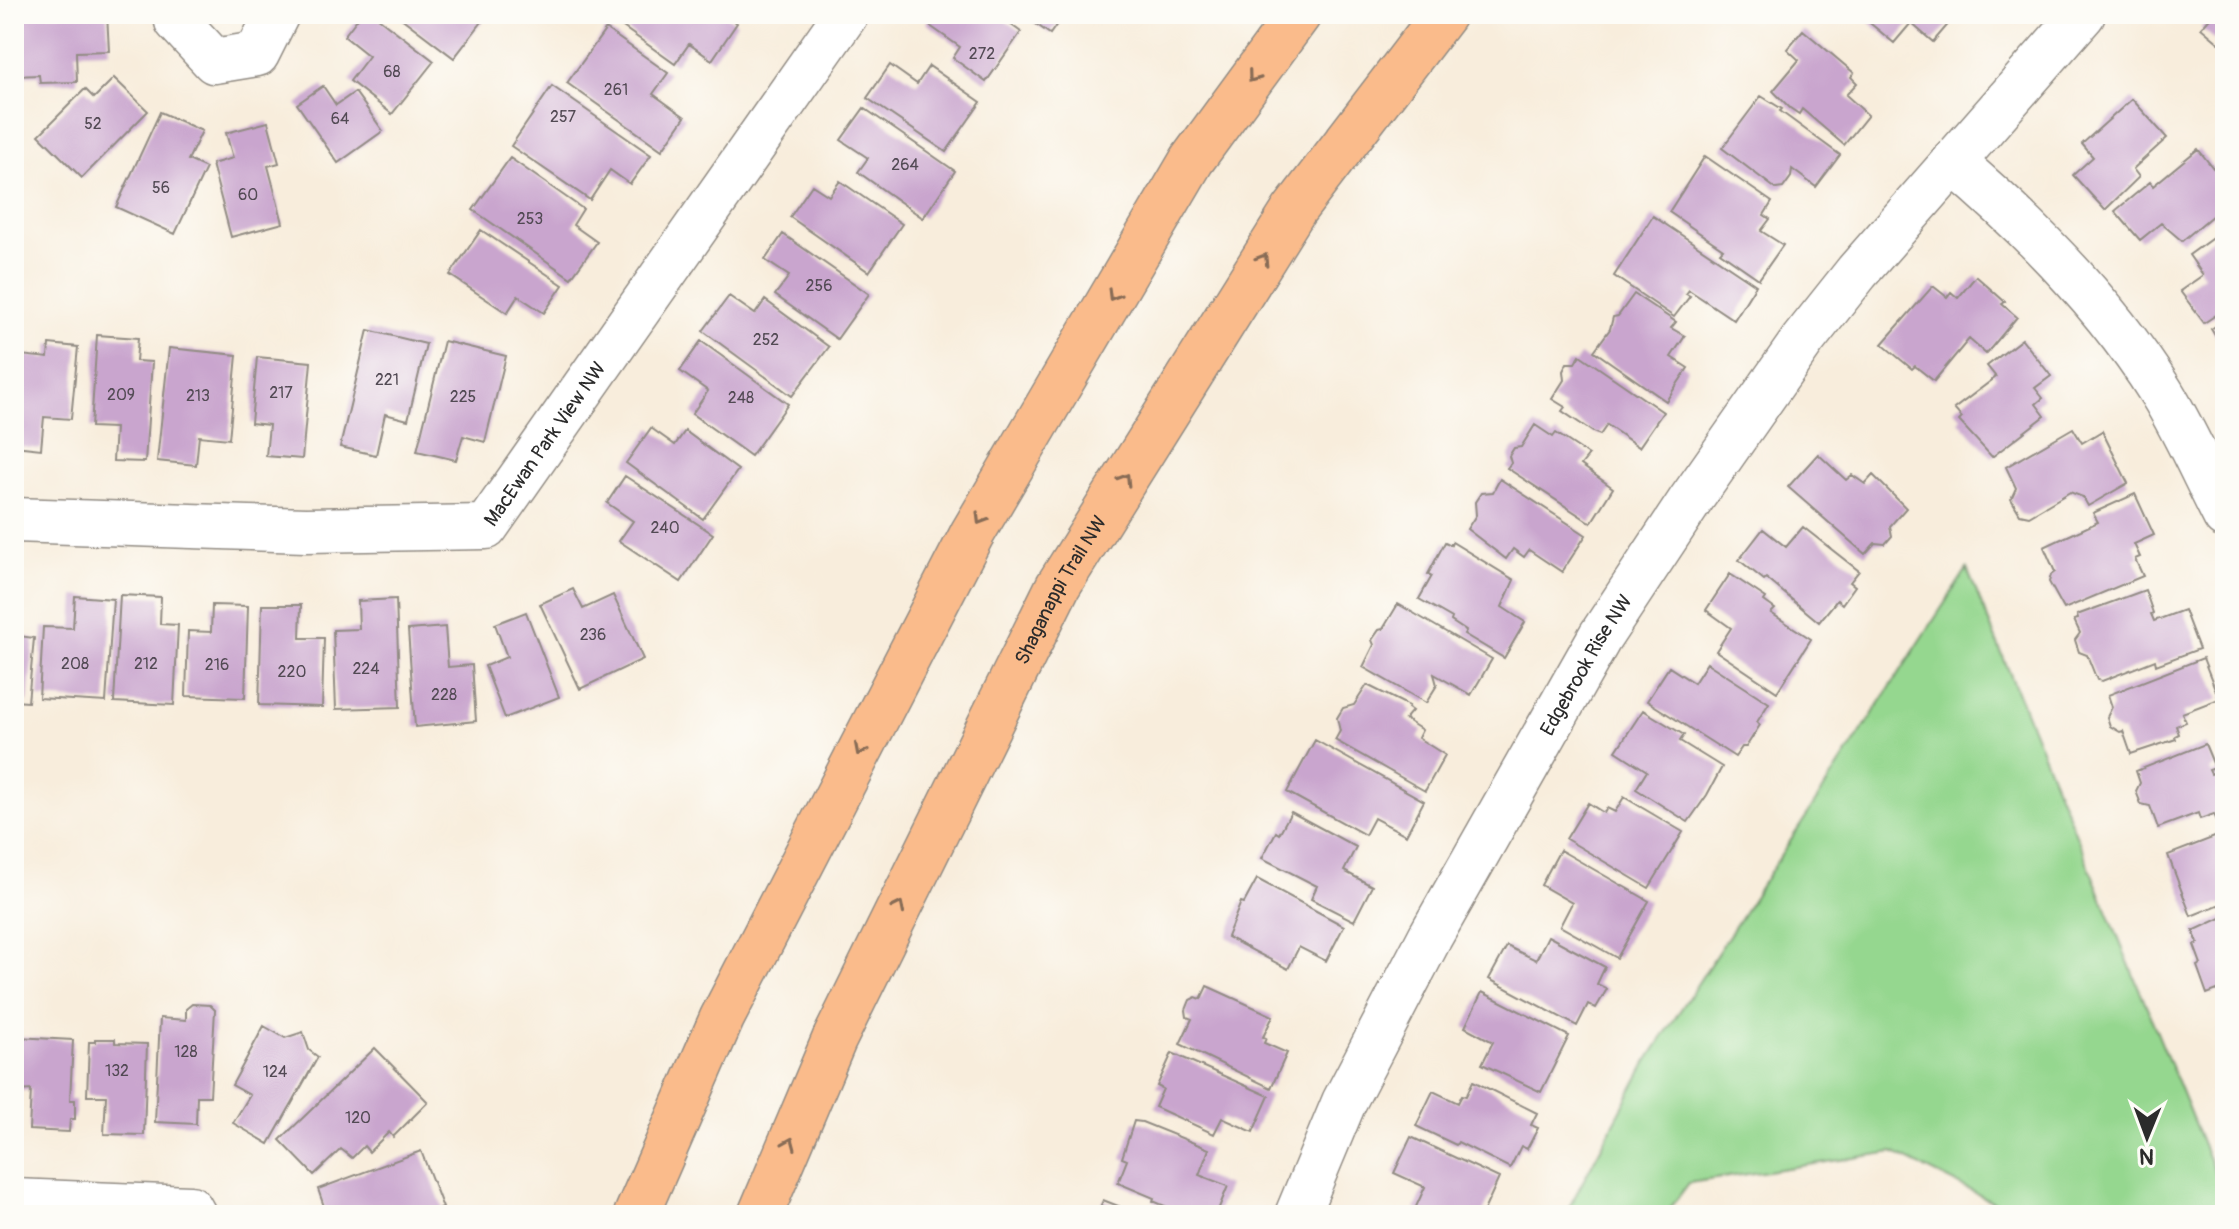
<svg xmlns="http://www.w3.org/2000/svg" width="2239" height="1229" viewBox="0 0 2239 1229" font-family="Pangolin,sans-serif">
  <style>
    .green { fill: #95d78f; stroke: #60815d; stroke-width: 2 }
    .building { fill: #c9a5ce }
    .lines { fill: none; stroke-linecap: round; stroke-linejoin: round }
    .minor-casing { stroke: #928c84; stroke-width: 47 }
    .primary-casing { stroke: #928c84; stroke-width: 47 }
    .minor { stroke: #fff; stroke-width: 44 }
    .primary { stroke: #fabb8b; stroke-width: 44 }
    .oneway { stroke: #886c56 }
    .labels { text-anchor: middle; stroke-width: 8; stroke-linejoin: round; paint-order: stroke }
    .number-label { font-size: 16px; fill: #524a54 }
    .street-label { font-size: 20px; fill: #2b2b2b; stroke: #fdfcf7 }
  </style>
  <rect width="100%" height="100%" fill="#fdfcf7"/>
  <filter id="ink" filterUnits="userSpaceOnUse"><feTurbulence type="fractalNoise" baseFrequency=".0125" numOctaves="2"/><feDisplacementMap in="SourceGraphic" scale="16" xChannelSelector="R" yChannelSelector="G"/><feConvolveMatrix kernelMatrix="1 2 1 2 8 2 1 2 1" color-interpolation-filters="sRGB"/></filter>
  <filter id="wash" filterUnits="userSpaceOnUse"><feTurbulence type="fractalNoise" baseFrequency=".006" numOctaves="4" result="noise"/><feDisplacementMap in="SourceGraphic" scale="32" xChannelSelector="R" yChannelSelector="G"/><feGaussianBlur stdDeviation="1.8" result="paint"/><feColorMatrix in="noise" values="0 0 0 0 0 0 0 0 0 0 0 0 0 0 0 0 0 1.4 0 .05"/><feComposite in="paint" operator="in"/></filter>
  <g filter="url(#wash)">
    <rect width="100%" height="100%" fill="#f8eddc"/>
    <path class="green" d="M1967 569 2225 1198V1215H2020L1893 1152 1689 1183 1665 1215H1565L1646 1063Z"/>
    <g id="blocks">
      <path class="building" d="M14 14H107L109 51 76 52 77 82 40 83 39 75 14 76Z
        M361 14H373L434 61 392 114 350 81 369 56 344 36Z
        M396 14H488L454 58Z
        M632 14H724L737 23 712 60 689 44 675 64 623 27Z
        M932 14H996L1021 32 986 82 953 58 960 47 926 23Z
        M1022 14H1064L1050 34Z
        M1859 14H1957L1933 42 1911 23 1894 43Z
        M2213 14H2225V48L2201 28Z
        M606 29 668 73 653 94 685 117 662 150 567 83Z
        M1803 30 1854 73 1851 77 1857 83 1846 95 1868 115 1844 145 1802 109 1799 114 1790 108 1773 91 1799 60 1787 49Z
        M890 65 917 84 929 66 981 102 946 152 867 98Z
        M114 78 148 111 82 178 39 135 85 89 94 98Z
        M323 86 336 105 355 92 383 131 338 163 297 104Z
        M552 86 651 155 630 184 610 170 590 200 511 146Z
        M1761 96 1782 109 1780 111 1840 155 1816 187 1792 169 1791 177 1783 188 1776 189 1722 148Z
        M2132 99 2167 138 2133 169 2139 177 2105 210 2073 175 2093 157 2082 144Z
        M864 108 955 171 923 218 858 172 868 158 841 140Z
        M160 112 202 131 188 160 206 168 175 234 116 207Z
        M268 122 279 163 268 166 283 223 231 237 212 164 233 158 226 133Z
        M2198 149 2213 168 2219 163 2225 170V205L2182 241 2161 223 2140 240 2115 211 2150 182 2153 186Z
        M1705 156 1772 202 1764 215 1770 219 1761 231 1783 245 1759 279 1720 252 1723 249 1669 212Z
        M510 158 583 209 573 225 597 242 571 278 473 210Z
        M840 181 902 224 869 272 790 217 812 185 829 196Z
        M1653 216 1756 285 1734 320 1689 290 1686 294 1690 296 1674 317 1614 276Z
        M2225 229V309L2204 323 2180 291 2203 275 2189 255Z
        M481 230 563 285 544 313 518 296 507 313 450 275Z
        M783 234 869 294 837 339 775 295 789 276 765 260Z
        M1976 276 2005 302 2002 304 2017 317 1986 354 1969 339 1934 381 1915 366 1912 369 1882 344 1933 286 1947 297 1951 292 1958 298Z
        M1634 294 1676 322 1671 328 1685 336 1671 357 1688 368 1666 401 1594 351 1610 329 1613 317 1618 316Z
        M729 296 755 314 765 300 829 347 792 396 703 331Z
        M2225 320V351L2211 329Z
        M368 330 426 344 408 420 385 414 376 455 340 447Z
        M97 335 138 338 136 361 152 362 145 462 113 461 115 428 91 427Z
        M2022 339 2051 376 2035 388 2043 398 2036 404 2045 416 1992 457 1959 421 1962 418 1954 409 1996 377 1987 366Z
        M444 341 506 356 485 442 463 436 456 460 417 451Z
        M701 341 788 404 751 456 692 414 708 391 680 371Z
        M49 344 78 347 71 419 44 417 41 449 14 446V404H16L21 355 48 358Z
        M169 348 237 355 229 439 199 436 196 465 157 461Z
        M1580 355 1663 412 1639 447 1607 425 1600 435 1593 432 1562 411 1565 407 1552 399 1564 380 1563 371 1567 363H1575Z
        M257 357 311 362 302 459 266 456 269 425 251 423Z
        M1535 425 1553 437 1556 433 1589 455 1581 465 1613 488 1591 523 1507 468 1511 463 1509 456 1514 448 1521 447Z
        M651 428 675 445 685 431 738 470 703 519 626 463Z
        M2073 428 2082 443 2102 431 2128 483 2088 506 2083 497 2070 492 2029 516 2020 514 2011 499 2016 488 2006 467Z
        M1818 454 1846 480 1852 475 1865 484 1873 475 1906 508 1890 526 1892 536 1885 544 1875 543 1865 554 1788 487Z
        M625 476 713 534 681 582 619 541 633 521 607 503Z
        M1500 479 1586 535 1562 572 1529 550 1524 557 1513 549 1506 559 1467 529 1476 515 1475 502 1481 493 1493 492Z
        M2135 494 2154 535 2134 544 2140 557 2135 559 2143 576 2064 609 2049 582 2051 575 2055 572 2044 547 2098 522 2093 513Z
        M1803 527 1859 571 1850 582 1855 586 1842 604 1837 600 1819 622 1766 578 1764 580 1739 560 1763 529 1786 547Z
        M1445 542 1451 545 1452 542 1514 580 1502 607 1525 622 1504 658 1464 634 1466 631 1451 621 1452 618 1419 599 1432 576 1428 574Z
        M1730 574 1766 598 1764 601 1775 609 1771 613 1811 639 1777 692 1716 651 1731 628 1706 610Z
        M573 589 583 609 613 595 643 659 580 689 540 604Z
        M2145 590 2153 613 2151 614 2154 621 2184 610 2199 649 2156 665 2155 660 2102 681 2097 680 2087 655 2079 652 2075 640 2080 633 2074 620 2078 619 2077 615Z
        M120 595 161 597 160 624 178 625 174 705 114 702Z
        M75 596 113 599 106 702 39 698 43 627 73 628Z
        M396 599 400 707 336 709 333 630 359 629 358 601Z
        M14 600H22L19 636 34 638 28 702 14 701Z
        M1398 604 1492 659 1471 695 1434 674 1437 685 1426 703 1363 667 1374 645 1372 640 1379 630 1383 629Z
        M212 605 248 606 245 698 186 696 188 631 211 632Z
        M262 605H301L300 638H324L322 707 259 705Z
        M526 612 559 697 505 718 485 666 507 657 495 624Z
        M445 627 448 667 472 665 476 721 415 727 408 630Z
        M2203 658 2219 699 2182 713 2186 722 2176 726 2179 734 2175 736 2176 739 2131 754 2123 731 2120 732 2110 726 2107 717 2112 707 2108 695Z
        M1707 663 1769 703 1757 722 1760 725 1746 747H1742L1735 757 1647 701 1669 667 1694 683Z
        M1367 685 1409 706 1408 708 1412 711 1405 719 1422 730 1418 738 1445 755 1425 791 1335 740 1340 731 1337 718 1343 708 1354 705Z
        M1643 710 1684 735 1680 741 1722 767 1707 795 1688 822 1636 789 1647 771 1616 751Z
        M1315 740 1424 801 1406 835 1374 818 1365 835 1287 792Z
        M2205 744 2215 768 2209 770 2211 774 2225 768V818L2217 821 2214 814 2200 819 2198 813 2158 828 2150 806 2141 804 2136 791 2140 783 2136 771Z
        M1624 797 1683 832 1649 888 1566 839 1588 803 1604 813 1607 808 1615 812Z
        M1291 812 1356 847 1344 871 1372 886 1354 921 1311 899 1317 886 1262 858 1276 832 1279 834Z
        M2225 833V906L2218 905 2191 916 2168 855Z
        M1560 850 1649 901 1617 958 1560 926 1572 903 1541 885Z
        M1257 879 1344 926 1326 961 1299 947 1288 969 1227 937 1241 902 1244 903Z
        M2225 916V987L2207 994 2197 966 2201 964 2194 945 2198 943 2193 931Z
        M1548 936 1605 967 1597 984 1607 989 1596 1008 1588 1004 1577 1026 1489 979 1507 946 1536 960Z
        M1207 986 1273 1016 1263 1037 1266 1038 1264 1043 1287 1053 1271 1088 1180 1044 1192 1019 1187 1017 1186 1010 1190 1000 1196 997 1201 999Z
        M1482 992 1569 1036 1541 1092 1482 1064 1493 1042 1465 1027Z
        M192 1004 210 1005 215 1010 210 1096H197L196 1124 155 1122 160 1018 186 1020V1009Z
        M264 1026 285 1038 303 1032 309 1050 318 1057 269 1144 233 1123 250 1095 232 1085Z
        M16 1037 73 1040 70 1100H75V1119H70L69 1132 29 1130 31 1090 18 1091 14 1088Z
        M95 1039H115V1043L147 1044 144 1135 104 1134 106 1096H87L89 1042H95Z
        M375 1048 428 1102 393 1137 389 1132 369 1152 364 1146 352 1158 341 1149 314 1175 280 1140Z
        M1172 1053 1269 1096 1253 1132 1222 1118 1214 1134 1155 1107 1163 1089 1157 1086Z
        M1473 1081 1537 1113 1531 1125 1538 1128 1527 1149 1521 1146 1510 1168 1458 1142 1456 1145 1416 1126 1433 1091 1458 1103 1462 1095 1466 1096Z
        M1134 1121 1142 1122 1209 1149 1199 1175 1228 1186 1216 1215H1186L1153 1201 1154 1198 1118 1183 1127 1160 1122 1158Z
        M1411 1137 1499 1178 1482 1215H1427L1415 1209 1425 1187 1394 1173Z
        M421 1151 443 1208 425 1215H366L365 1212 356 1215H327L318 1189Z
        M1103 1200 1141 1215H1097Z"/>
    </g>
  </g>
  <g filter="url(#ink)">
    <use href="#blocks" fill-opacity="0" stroke="#928c84" stroke-width="2"/>
    <g class="lines">
      <defs>
        <g id="minor">
          <path d="M178 14 177 21 214 61 257 54 277 14"/>
          <path d="M1953 162C2032 229 2106 304 2161 392 2185 431 2204 475 2225 516"/>
          <path id="s1" d="M14 520 306 530 486 527 846 14"/>
          <path d="M14 1201 190 1208 194 1215"/>
          <path id="s2" d="M1297 1215 1344 1102 1430 937 1600 637 1690 501 1803 340 1857 272 2083 14"/>
        </g>
        <g id="primary">
          <path d="M636 1215 722 1018 972 534 1192 160 1299 14"/>
          <path id="s3" d="M760 1215 834 1040 1058 586 1294 210 1444 14"/>
        </g>
      </defs>
      <use href="#minor" class="minor-casing"/>
      <use href="#primary" class="primary-casing"/>
      <use href="#minor" class="minor"/>
      <use href="#primary" class="primary"/>
    </g>
    <defs><path id="oneway-chevron" d="M-2-3.5L2.5 0L-2 3.5" fill="none" stroke-width="1.6" stroke-linecap="round" stroke-linejoin="round" transform="scale(2)"/></defs>
    <g class="oneway">
      <use href="#oneway-chevron" transform="translate(1253 77) rotate(126)"/>
      <use href="#oneway-chevron" transform="translate(1263 259) rotate(-58)"/>
      <use href="#oneway-chevron" transform="translate(1113 295) rotate(121)"/>
      <use href="#oneway-chevron" transform="translate(1125 479) rotate(-58)"/>
      <use href="#oneway-chevron" transform="translate(981 519) rotate(121)"/>
      <use href="#oneway-chevron" transform="translate(860 750) rotate(117)"/>
      <use href="#oneway-chevron" transform="translate(899 907) rotate(-64)"/>
      <use href="#oneway-chevron" transform="translate(790 1143) rotate(-67)"/>
    </g>
  </g>
  <g class="labels">
    <g class="number-label">
      <text x="982" y="59">272</text>
      <text x="392" y="77">68</text>
      <text x="616" y="95">261</text>
      <text x="563" y="122">257</text>
      <text x="340" y="124">64</text>
      <text x="93" y="129">52</text>
      <text x="905" y="170">264</text>
      <text x="161" y="193">56</text>
      <text x="248" y="200">60</text>
      <text x="530" y="224">253</text>
      <text x="819" y="291">256</text>
      <text x="766" y="345">252</text>
      <text x="387" y="385">221</text>
      <text x="281" y="398">217</text>
      <text x="121" y="400">209</text>
      <text x="198" y="401">213</text>
      <text x="463" y="402">225</text>
      <text x="741" y="403">248</text>
      <text x="665" y="533">240</text>
      <text x="593" y="640">236</text>
      <text x="75" y="669">208</text>
      <text x="146" y="669">212</text>
      <text x="217" y="670">216</text>
      <text x="366" y="674">224</text>
      <text x="292" y="677">220</text>
      <text x="444" y="700">228</text>
      <text x="186" y="1057">128</text>
      <text x="117" y="1076">132</text>
      <text x="275" y="1077">124</text>
      <text x="358" y="1123">120</text>
    </g>
    <g class="street-label">
      <text dy="7" stroke="none"><textPath href="#s1" startOffset="574">MacEwan Park View NW</textPath></text>
      <text dy="7" stroke="none"><textPath href="#s3" startOffset="694">Shaganappi Trail NW</textPath></text>
      <text dy="7" stroke="none"><textPath href="#s2" startOffset="622">Edgebrook Rise NW</textPath></text>
    </g>
  </g>
  <rect width="2239" height="1229" fill="none" stroke="#fdfcf7" stroke-width="48"/>
  <g transform="translate(2147 1137) rotate(181)" stroke="#fdfcf7" stroke-width="6" paint-order="stroke">
  <path d="M0-6L14 30L0 20L-14 30Z" fill="#2b2b2b"/>
  <text y="-12" font-size="22" font-weight="bold" text-anchor="middle" fill="#2b2b2b">N</text>
  </g>
</svg>
